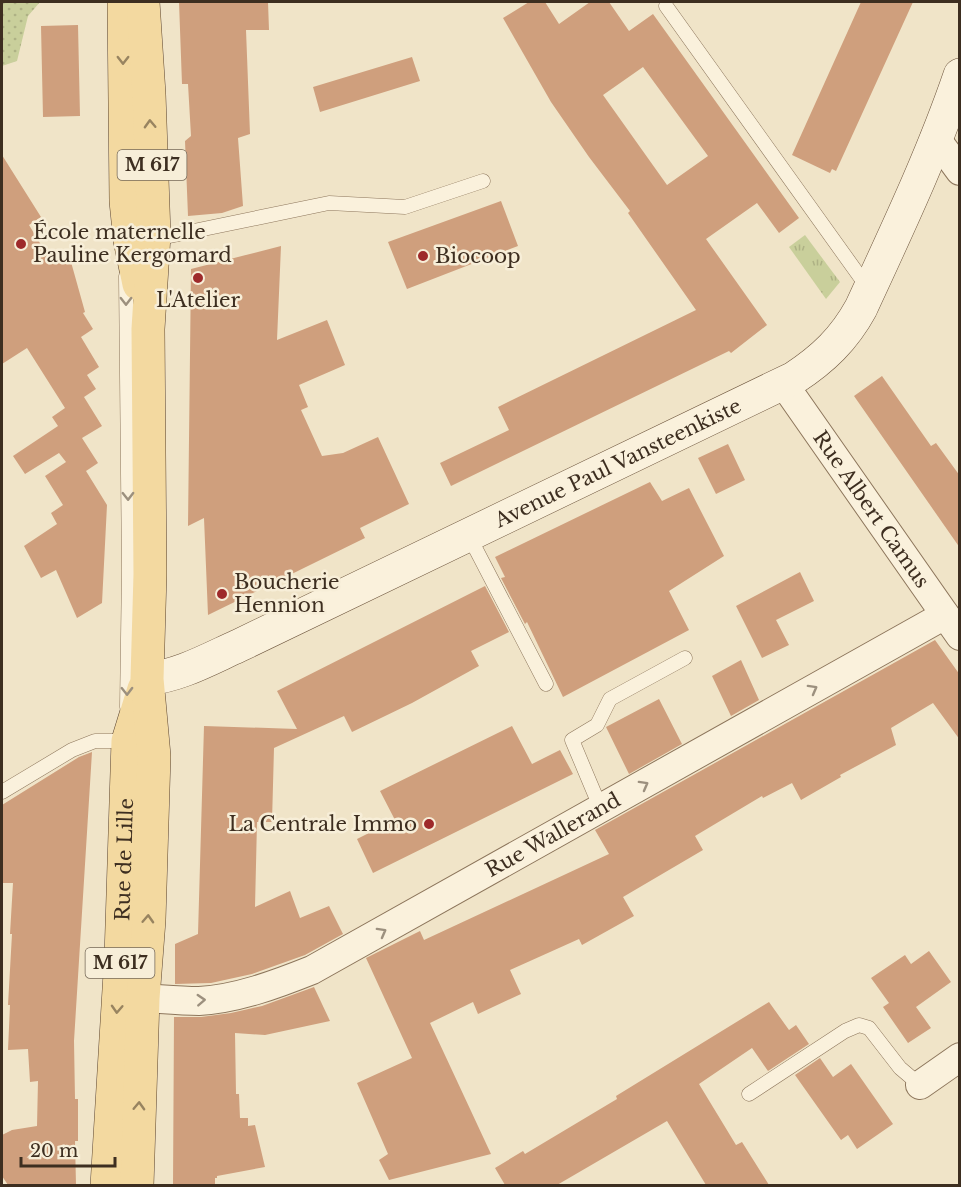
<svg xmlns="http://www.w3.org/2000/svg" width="961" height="1187" viewBox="0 0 961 1187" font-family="'Libre Baskerville',serif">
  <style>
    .grass { fill: url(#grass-tufts) }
    .park { fill: url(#park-dots) }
    .building { fill: #cf9f7d; fill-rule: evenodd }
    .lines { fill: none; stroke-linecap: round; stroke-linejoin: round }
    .lane-casing { stroke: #8d765c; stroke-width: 15 }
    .street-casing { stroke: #8d765c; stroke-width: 30 }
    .secondary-casing { stroke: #6f573f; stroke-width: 34 }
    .primary-casing { stroke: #5b4430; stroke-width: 34 }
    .lane { stroke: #faf1dc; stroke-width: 14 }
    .street { stroke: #faf1dc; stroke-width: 28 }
    .secondary { stroke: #faf1dc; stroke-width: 33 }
    .primary { stroke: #f3d9a0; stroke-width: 33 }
    .oneway { stroke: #988460 }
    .oneway2 { stroke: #9c907e }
    .poi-dot { fill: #9e2a2b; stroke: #f7eed8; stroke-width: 2 }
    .labels { text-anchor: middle; stroke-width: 5; stroke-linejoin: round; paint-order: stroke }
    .shield { fill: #f7eed8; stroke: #756857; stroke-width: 1.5 }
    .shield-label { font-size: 18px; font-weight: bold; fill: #3d2e20 }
    .poi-label { font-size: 20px; fill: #3d2e20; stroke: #f7eed8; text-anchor: start }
    .street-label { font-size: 20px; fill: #3d2e20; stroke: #f7eed8 }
  </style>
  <defs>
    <pattern id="grass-tufts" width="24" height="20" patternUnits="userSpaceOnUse" patternTransform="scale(1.5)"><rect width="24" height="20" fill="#c9cf9b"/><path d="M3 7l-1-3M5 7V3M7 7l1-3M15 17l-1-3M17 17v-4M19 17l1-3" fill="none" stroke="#aeb285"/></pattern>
    <pattern id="park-dots" width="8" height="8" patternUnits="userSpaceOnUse" patternTransform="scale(1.5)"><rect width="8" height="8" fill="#c9cf9b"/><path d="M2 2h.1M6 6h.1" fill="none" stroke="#aeb285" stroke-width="1.8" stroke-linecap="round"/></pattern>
  </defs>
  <rect width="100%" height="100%" fill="#f0e4c8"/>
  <path class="grass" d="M805 235 840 282 826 299 789 247Z"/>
  <path class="park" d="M2 2H46H40L28 16 17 61 2 66Z"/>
  <path class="building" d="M179 2H268L269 30H246L250 134 238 138 243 206 222 213 188 216 185 141 191 136 188 84H182Z
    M529 2H545L559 24 590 2H609L629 31 653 14 799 218 779 233 757 203 706 239 767 325 731 353 729 351 451 486 440 463 509 430 498 407 696 310 628 213 630 211 589 157 551 102 503 18ZM643 67 708 156 667 185 603 95Z
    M861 2H913L836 171 832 169 830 173 792 155Z
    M78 25 80 116 43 117 41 26Z
    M412 57 420 81 320 112 313 87Z
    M2 155 41 217 29 225 52 263 71 262 85 312 83 313 93 329 81 337 99 367 87 375 96 389 84 397 102 426 82 438 98 463 86 471 107 505 102 603 77 618 56 570 41 578 24 546 57 524 51 513 63 505 45 476 66 462 59 453 25 474 13 456 58 426 52 417 65 408 27 348 2 364Z
    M501 201 518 246 407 289 388 242Z
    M281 246 277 340 327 320 345 365 299 385 308 407 301 410 322 456 343 453 378 437 409 504 360 528 365 538 208 615 204 518 188 526 191 269Z
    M882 376 931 446 936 443 960 476V548L854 396Z
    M728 444 745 480 716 494 698 458Z
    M650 482 662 501 689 488 724 556 669 591 689 630 563 697 527 622 525 624 501 578 505 577 495 557Z
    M800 572 814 601 776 620 789 645 762 658 736 606Z
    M485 586 509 632 471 651 479 666 412 703 352 732 344 716 274 748 272 822H257L255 907 290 891 300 918 329 906 343 934 305 955 252 974 211 983 175 984V944L198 934 204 726 297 729 277 691Z
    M935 640 960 675V740L933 703 891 728 896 745 840 775 841 777 801 800 792 783 763 798 762 796 695 836 703 850 623 897 634 916 582 945 579 939 510 970 521 994 478 1014 473 1002 430 1023 491 1154 389 1180 379 1160 388 1154 357 1083 412 1058 366 958 420 931 424 940 609 854 595 830Z
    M741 660 759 700 731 716 712 676Z
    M659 699 682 744 629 774 606 727Z
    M512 726 532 764 560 750 573 774 373 873 357 839 395 820 380 791Z
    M92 752 74 1041 75 1099H78V1141H75L76 1185H8L2 1176V1135L12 1130 37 1126 38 1081 30 1082 28 1049 8 1050 10 1005H8L12 934H10L13 883H2V805L79 757Z
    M929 951 951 982 916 1007 931 1028 908 1043 883 1007 889 1003 871 978 905 955 911 964Z
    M314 987 330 1021 265 1035 235 1033 236 1094H239L240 1118H248V1126L255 1125 265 1167 217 1176V1178H215V1185H173L174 1017H201L231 1013 262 1006Z
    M769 1002 789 1030 796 1025 809 1044 768 1071 752 1048 699 1084 736 1145 742 1142 769 1185H706L667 1121 557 1185H505L495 1168 523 1151 525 1154 617 1099 616 1096Z
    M820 1058 833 1077 851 1064 893 1124 857 1149 848 1135 841 1140 795 1075Z"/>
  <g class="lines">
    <defs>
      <path id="lane" d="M666 6 868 288
        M155 239 329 203 405 207 483 181
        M126 276 129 570 127 707
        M469 536 546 684
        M2 792 72 750 95 741H127
        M601 809 572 740 597 725 610 699 685 658
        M749 1094 845 1031 859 1025 869 1028 900 1068 920 1085"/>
      <g id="street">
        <path d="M935 137 960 171"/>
        <path id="s1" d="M783 383 960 636"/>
        <path id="s2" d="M143 998C161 999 180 1001 199 1001 237 999 277 984 312 970L945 615"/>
        <path d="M920 1085 960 1057"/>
      </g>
      <g id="secondary">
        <path id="s3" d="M147 679C179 676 209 659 238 646L794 378C823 359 844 339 861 308 896 232 933 154 960 75"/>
      </g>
      <g id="primary">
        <path d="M124 3 126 201 130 240 139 284"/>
        <path id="s4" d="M107 1186 121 957 128 741 144 689"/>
        <path d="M137 1186 143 998 149 920 154 756 147 679 150 574 148 329 154 235 149 94 143 2"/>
      </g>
    </defs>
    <use href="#lane" class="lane-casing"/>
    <use href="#street" class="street-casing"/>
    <use href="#secondary" class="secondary-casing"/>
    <use href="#primary" class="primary-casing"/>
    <use href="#lane" class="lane"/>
    <use href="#street" class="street"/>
    <use href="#secondary" class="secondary"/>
    <use href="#primary" class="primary"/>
  </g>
  <defs><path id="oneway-chevron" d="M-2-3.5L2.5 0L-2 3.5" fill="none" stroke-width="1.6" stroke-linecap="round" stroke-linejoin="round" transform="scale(1.5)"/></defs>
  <g class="oneway">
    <use href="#oneway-chevron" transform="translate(123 60) rotate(90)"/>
    <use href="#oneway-chevron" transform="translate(150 124) rotate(-92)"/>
    <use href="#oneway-chevron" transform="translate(148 919) rotate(-87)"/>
    <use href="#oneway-chevron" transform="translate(117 1009) rotate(93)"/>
    <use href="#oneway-chevron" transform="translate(139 1106) rotate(-88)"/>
  </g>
  <g class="oneway2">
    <use href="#oneway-chevron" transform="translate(126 301) rotate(90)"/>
    <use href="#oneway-chevron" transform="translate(128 496) rotate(89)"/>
    <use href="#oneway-chevron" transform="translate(813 689) rotate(-29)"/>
    <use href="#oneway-chevron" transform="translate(127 691) rotate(89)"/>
    <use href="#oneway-chevron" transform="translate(644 785) rotate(-29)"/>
    <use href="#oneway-chevron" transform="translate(382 932) rotate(-29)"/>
    <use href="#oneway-chevron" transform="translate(201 1000) rotate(-3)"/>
  </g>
  <g class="poi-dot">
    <circle cx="21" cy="244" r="6"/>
    <circle cx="423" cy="256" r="6"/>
    <circle cx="198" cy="278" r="6"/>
    <circle cx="222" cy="594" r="6"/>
    <circle cx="429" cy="824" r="6"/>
  </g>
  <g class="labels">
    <g class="shield">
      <rect x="117.5" y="150" width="69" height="30" rx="4.5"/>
      <rect x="85.5" y="948" width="69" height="30" rx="4.5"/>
    </g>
    <g class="shield-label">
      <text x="152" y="171">M 617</text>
      <text x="120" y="969">M 617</text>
    </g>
    <g class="poi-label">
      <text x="33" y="239">École maternelle<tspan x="33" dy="23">Pauline Kergomard</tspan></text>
      <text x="435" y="263">Biocoop</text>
      <text x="198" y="307" text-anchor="middle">L'Atelier</text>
      <text x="234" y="589">Boucherie<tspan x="234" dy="23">Hennion</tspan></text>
      <text x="417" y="831" text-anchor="end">La Centrale Immo</text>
    </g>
    <g class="street-label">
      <text dy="7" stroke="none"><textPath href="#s3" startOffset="519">Avenue Paul Vansteenkiste</textPath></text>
      <text dy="7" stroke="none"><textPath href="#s1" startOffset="154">Rue Albert Camus</textPath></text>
      <text dy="7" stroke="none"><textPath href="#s2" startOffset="450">Rue Wallerand</textPath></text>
      <text dy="7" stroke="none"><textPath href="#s4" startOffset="327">Rue de Lille</textPath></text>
    </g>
  </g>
  <rect width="961" height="1187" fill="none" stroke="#3d2e20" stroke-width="6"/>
  <path d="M21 1157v9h94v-9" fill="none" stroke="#3d2e20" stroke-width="3"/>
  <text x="30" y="1157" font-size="18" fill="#3d2e20" stroke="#f7eed8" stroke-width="4.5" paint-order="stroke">20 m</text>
</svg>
